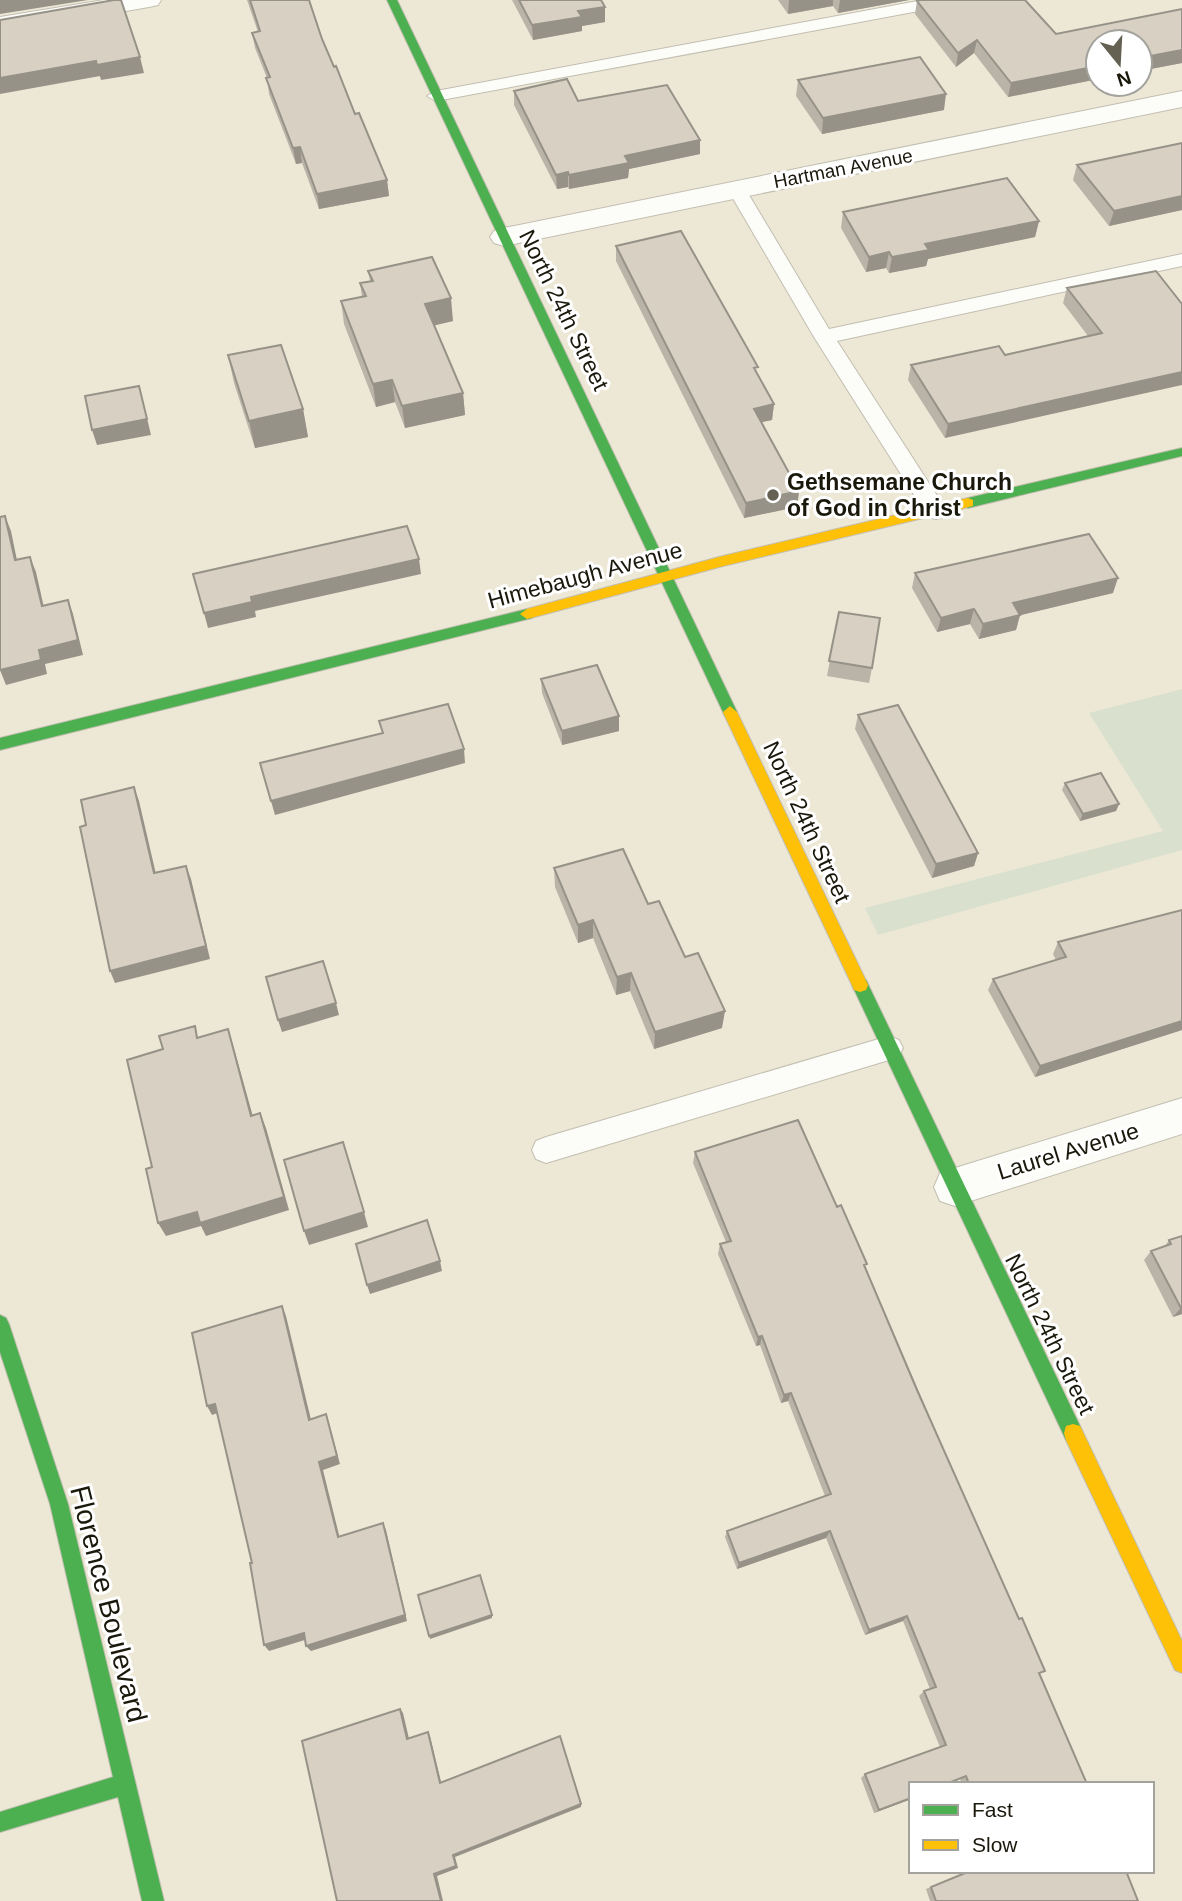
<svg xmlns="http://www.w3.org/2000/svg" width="1182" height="1901" viewBox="0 0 1182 1901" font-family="Arial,sans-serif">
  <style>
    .green { fill: #d9e1ce }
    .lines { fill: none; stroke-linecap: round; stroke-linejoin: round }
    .lane-casing { stroke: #c2beb0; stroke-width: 2 }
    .street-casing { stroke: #c2beb0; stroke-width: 2 }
    .fast-casing { stroke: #c2beb0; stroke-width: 2 }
    .slow-casing { stroke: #c2beb0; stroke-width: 2 }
    .lane { fill: #fcfcf9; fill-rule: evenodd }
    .street { fill: #fcfcf9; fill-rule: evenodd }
    .fast { fill: #4caf50; fill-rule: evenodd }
    .slow { fill: #ffc107; fill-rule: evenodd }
    .wall { fill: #b9b3a8 }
    .shaded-wall { fill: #969288 }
    .building { fill: #d7d0c3; stroke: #969288; stroke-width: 2 }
    .poi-dot { fill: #646052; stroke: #fff; stroke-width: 2.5 }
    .labels { text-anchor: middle; stroke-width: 6; stroke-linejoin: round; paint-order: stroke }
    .far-street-label { font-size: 19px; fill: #1a170b; stroke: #fff }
    .street-label { font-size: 23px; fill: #1a170b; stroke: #fff }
    .poi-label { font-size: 23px; font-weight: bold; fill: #1a170b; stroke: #fff; text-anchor: start }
    .near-street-label { font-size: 28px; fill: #1a170b; stroke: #fff }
  </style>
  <rect width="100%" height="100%" fill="#ede8d6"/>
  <path class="green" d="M1182 689V850L878 935 865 908 1163 831 1089 713Z"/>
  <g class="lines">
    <defs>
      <path id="lane" d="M923 0H960L951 5 436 101 427 96 436 91Z
        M737 184 746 190 829 329 1182 254V266L837 341 947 511 944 517 936 519 928 517 814 337 728 190Z
        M889 1036 899 1040 903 1048 899 1056 889 1060 546 1163 536 1159 532 1150 536 1141 546 1137Z"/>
      <path id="street" d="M104 0H161L158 5 149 7 0 33V17Z
        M1182 91V107L504 246 494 243 490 237 494 231 504 228Z
        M1182 1098V1134L955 1206 940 1201 934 1187 940 1173 955 1168Z"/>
      <path id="fast" d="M387 0H397L737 712 735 716H725L723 712Z
        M1182 448V456L968 508 961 503 968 498Z
        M527 609 532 610 534 614 532 618 0 750V738Z
        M860 978 866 980 1080 1426 1082 1433 1080 1440 1073 1442 1066 1440 852 985 854 980Z
        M0 1315 6 1318 9 1324 68 1504 164 1901H142L118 1797 0 1832V1812L113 1777 50 1504 0 1352Z"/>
      <path id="slow" d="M968 498 973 500V506L723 566 527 619 520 614 527 609 723 556Z
        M730 706 737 712 868 985 866 990 860 992 854 990 852 985 723 712Z
        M1073 1424 1080 1426 1182 1641V1673L1175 1670 1066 1440 1064 1433 1066 1426Z"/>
    </defs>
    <use href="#lane" class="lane-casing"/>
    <use href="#street" class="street-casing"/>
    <use href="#fast" class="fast-casing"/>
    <use href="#slow" class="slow-casing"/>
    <use href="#lane" class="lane"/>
    <use href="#street" class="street"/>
    <use href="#fast" class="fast"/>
    <use href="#slow" class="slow"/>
  </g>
  <path class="wall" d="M247 0H309L322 39 355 114 387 180 389 196 319 209 302 163 296 164 269 94 267 78 255 48 252 33 258 32Z
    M512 0H601L605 22 582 26V31L533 40Z
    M778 0H909L838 13 833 6 788 14Z
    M917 1 1056 34 1182 9V63L1140 71 1098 42V79L1008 97 974 53 956 67 915 14Z
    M798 80 944 110 822 134 796 96Z
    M514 91 578 101 700 140V154L629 169 628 178 569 189 568 187 557 189 514 105Z
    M1182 143V210L1109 226 1073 180 1077 165Z
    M843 212 1039 221 1035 237 928 259 926 266 889 273 886 268 866 272 841 228Z
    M616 246 757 374 774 404 772 420 762 422 799 491 797 507 744 518 616 261Z
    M368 271 453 321 434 325 463 393 465 415 405 428 395 402 376 407 344 324 341 301 362 297 360 283 370 281Z
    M1067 288 1182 304 945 438 908 380 911 365 1005 355 1088 336 1063 303Z
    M228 355 303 409 308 437 255 448 234 383Z
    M915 573 1113 593 1020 615 1016 630 979 639 970 624 937 632 912 588Z
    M839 612 872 668 869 683 827 676Z
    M541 679 619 731 562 745 542 693Z
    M858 715 978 853 974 866 932 878 855 729Z
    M1065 783 1119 804 1116 811 1080 821 1062 790Z
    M554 868 648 904 685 957 722 1028 654 1049 630 991 616 995 593 938 578 943 555 887Z
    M1182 910V1030L1035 1077 988 990 993 979 1056 960 1053 954 1058 942Z
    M695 1152 837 1207 866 1268 1087 1784H962L960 1779 949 1784H911V1799L874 1813 861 1778 865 1774 940 1747 919 1696 924 1691 930 1689 903 1621 865 1635 826 1538 737 1569 725 1537 727 1531 825 1496 788 1401 781 1403 760 1345 756 1346 718 1254 720 1244 726 1242 693 1163Z
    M1182 1236V1314L1173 1317 1144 1260 1151 1251 1165 1246 1169 1240Z
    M970 1871 1138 1901H930L926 1889Z"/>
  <path class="shaded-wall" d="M0 0H88L0 14Z
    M789 0H833V6L788 14Z
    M840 0H909L838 13Z
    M605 7V22L582 26V31L533 40 532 25 578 11Z
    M977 40 974 53 956 67 958 53Z
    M1182 50V63L1140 71V58Z
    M140 57 144 73 101 80 97 65Z
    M96 61 100 76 0 94V78Z
    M1098 66V79L1008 97 1011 83Z
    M946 94 944 110 822 134 823 118Z
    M700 140V154L629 169 628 178 569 189V175L625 156Z
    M300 147 302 163 296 164 293 148Z
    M568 172V187L557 189 556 175Z
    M387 180 389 196 319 209 317 194Z
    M1182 196V210L1109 226 1114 211Z
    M1039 221 1035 237 928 259 926 266 889 273 892 257 925 244Z
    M889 252 886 268 866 272 869 257Z
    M451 298 453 321 428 327 425 304Z
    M1182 372V385L945 438 948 424Z
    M392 380 395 402 376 407 373 384Z
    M463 393 465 415 405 428 402 406Z
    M143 401 151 435 97 445 92 430Z
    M774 404 772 420 753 424 754 409Z
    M303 409 308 437 255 448 249 421Z
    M799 491 797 507 744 518 746 503Z
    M5 516 11 531 20 575 15 560Z
    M30 557 36 572 47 621 42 606Z
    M419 559 421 574 255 611 256 617 208 628 204 613 251 597Z
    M1118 578 1113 593 1009 618 1013 603Z
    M68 600 73 614 83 655 45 664 47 674 6 685 0 670 39 650Z
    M974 609 970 624 937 632 941 618Z
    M1020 615 1016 630 979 639 983 624Z
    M619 716V731L562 745V731Z
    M464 749 465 763 275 815 271 801Z
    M134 787 139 801 159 887 154 873Z
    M1119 804 1116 811 1080 821 1083 814Z
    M978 853 974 866 932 878 936 864Z
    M186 866 191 879 210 959 115 983 110 971Z
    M593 920V938L578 943V925Z
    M631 973 630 991 616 995 617 977Z
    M336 1003 339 1015 282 1032 278 1020Z
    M725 1011 722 1028 654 1049 655 1032Z
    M1182 1021V1030L1035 1077 1040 1066Z
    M228 1029 233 1045 257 1131 251 1116Z
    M260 1113 266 1128 289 1210 206 1236 201 1226 166 1236 158 1223Z
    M364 1212 368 1227 309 1245 304 1231Z
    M440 1261 442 1271 370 1294 367 1285Z
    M282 1306 286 1316 313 1428 309 1420Z
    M1182 1307V1314L1173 1317 1181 1308Z
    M762 1336 760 1345 756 1346 758 1337Z
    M791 1393 788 1401 781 1403 784 1395Z
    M215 1404 220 1412 212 1415 207 1406Z
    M326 1414 329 1423 340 1464 323 1470 341 1543 338 1537 319 1462Z
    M383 1523 386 1530 407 1621 311 1651 306 1646Z
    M830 1531 826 1538 737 1569 739 1563Z
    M492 1615V1618L430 1639 429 1636Z
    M907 1616 903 1621 865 1635 869 1630Z
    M304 1633 308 1639 269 1651 264 1645Z
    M400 1709 403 1713 410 1743 407 1739Z
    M428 1732 430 1736 442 1786 440 1783Z
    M911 1798V1799L874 1813 879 1810Z
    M581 1804V1807L455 1857 458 1868 437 1876 443 1901H441L434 1874 453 1855Z"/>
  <path class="building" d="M114 0H121L140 57 97 65 96 61 0 78V20Z
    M250 0H309L322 39 334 67 336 66 355 114 359 113 387 180 317 194 300 147 293 148 266 78 270 77 252 33 260 31Z
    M519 0H601L605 7 578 11 582 17 532 25Z
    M920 0H1025L1056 34 1182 9V50L1140 58V42H1098V66L1011 83 977 40 958 53 917 1Z
    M920 57 946 94 823 118 798 80Z
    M567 79 578 101 667 85 700 140 625 156 629 163 569 175 568 172 556 175 514 91Z
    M1182 143V196L1114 211 1077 165Z
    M1007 178 1039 221 925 244 929 250 892 257 889 252 869 257 843 212Z
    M681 231 758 367 754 368 774 404 754 409 799 491 746 503 616 246Z
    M432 257 451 298 425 304 463 393 402 406 392 380 373 384 341 301 366 296 360 283 373 281 368 271Z
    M1156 271 1182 304V372L948 424 911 365 999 346 1005 355 1102 333 1067 288Z
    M281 345 303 409 249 421 228 355Z
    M139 386 147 419 92 430 85 396Z
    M5 516 15 560 30 557 42 606 68 600 78 640 39 650 41 660 0 670V517Z
    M407 526 419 559 251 597 252 602 204 613 193 574Z
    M1089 534 1118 578 1013 603 1020 615 983 624 974 609 941 618 915 573Z
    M839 612 880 618 872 668 829 661Z
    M597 665 619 716 562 731 541 679Z
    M448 704 464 749 271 801 260 763 383 733 379 721Z
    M898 705 978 853 936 864 858 715Z
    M1101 773 1119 804 1083 814 1065 783Z
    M134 787 154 873 186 866 206 946 110 971 80 827 86 825 81 800Z
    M623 849 648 904 659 901 685 957 698 953 725 1011 655 1032 631 973 617 977 593 920 578 925 554 868Z
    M1182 910V1021L1040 1066 993 979 1066 957 1058 942Z
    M323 961 336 1003 278 1020 266 977Z
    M195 1026 197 1038 228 1029 251 1116 260 1113 284 1197 200 1223 197 1212 158 1223 146 1169 152 1167 127 1060 163 1049 159 1036Z
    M798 1120 837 1207 841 1205 867 1264 864 1265 917 1390 1019 1619 1022 1618 1045 1671 1039 1673 1087 1784H969L966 1776 946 1784H911V1798L879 1810 865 1774 946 1745 924 1691 936 1687 907 1616 869 1630 830 1531 739 1563 727 1531 831 1494 791 1393 784 1395 762 1336 758 1337 720 1244 731 1241 695 1152Z
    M343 1142 364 1212 304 1231 284 1160Z
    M427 1220 440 1261 367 1285 356 1244Z
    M1182 1236V1307L1181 1308 1151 1251 1171 1244 1169 1240Z
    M282 1306 309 1420 326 1414 337 1456 319 1462 338 1537 383 1523 405 1615 306 1646 304 1633 264 1645 250 1563H252L215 1404 207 1406 192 1333Z
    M480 1575 492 1615 429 1636 418 1595Z
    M400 1709 407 1739 428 1732 440 1783 560 1736 581 1804 453 1855 456 1866 434 1874 441 1901H337L302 1741Z
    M970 1871H1126L1138 1901H936L931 1887Z"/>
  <circle class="poi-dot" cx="773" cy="495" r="7"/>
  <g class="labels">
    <g class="far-street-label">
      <text transform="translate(843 168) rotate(-11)" y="7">Hartman Avenue</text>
    </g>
    <g class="street-label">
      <text transform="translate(564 310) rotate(64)" y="8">North 24th Street</text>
      <text transform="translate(585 575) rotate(-15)" y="8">Himebaugh Avenue</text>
      <text transform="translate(807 822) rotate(65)" y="8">North 24th Street</text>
      <text transform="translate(1068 1151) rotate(-17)" y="8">Laurel Avenue</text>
      <text transform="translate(1050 1334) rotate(64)" y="8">North 24th Street</text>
    </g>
    <g class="poi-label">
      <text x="787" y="490">Gethsemane Church<tspan x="787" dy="26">of God in Christ</tspan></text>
    </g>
    <g class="near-street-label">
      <text transform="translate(109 1604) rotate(76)" y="10">Florence Boulevard</text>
    </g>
  </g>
  <rect x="909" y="1782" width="245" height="91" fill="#ffffff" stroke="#a3a29d" stroke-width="2"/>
  <rect x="923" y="1805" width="35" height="10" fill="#4caf50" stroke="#a3a29d" stroke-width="2"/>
  <text x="972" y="1817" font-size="21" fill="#1a170b">Fast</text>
  <rect x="923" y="1840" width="35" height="10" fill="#ffc107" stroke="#a3a29d" stroke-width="2"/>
  <text x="972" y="1852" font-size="21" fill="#1a170b">Slow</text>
  <g transform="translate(1119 63) rotate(162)"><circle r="33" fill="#ffffff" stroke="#a3a29d" stroke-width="2"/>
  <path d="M0-5L12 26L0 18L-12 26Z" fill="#646052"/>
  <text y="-10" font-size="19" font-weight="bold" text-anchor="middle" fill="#1a170b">N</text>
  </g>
</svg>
